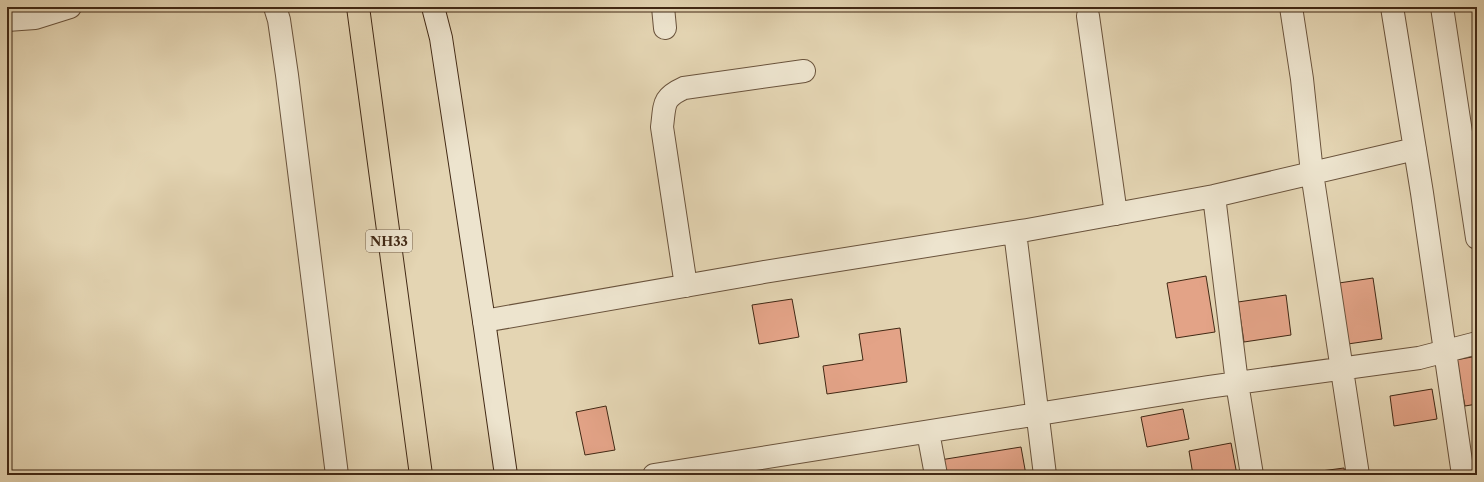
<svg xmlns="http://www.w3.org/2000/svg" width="1484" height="482" viewBox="0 0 1484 482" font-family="'Libre Caslon Text',serif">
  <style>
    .building { fill: #e3a387; stroke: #412814 }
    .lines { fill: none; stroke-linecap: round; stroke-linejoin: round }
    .minor-casing { stroke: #6a533c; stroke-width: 24 }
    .secondary-casing { stroke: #412814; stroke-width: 24 }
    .trunk-casing { stroke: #412814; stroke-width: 24 }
    .minor { stroke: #ede4ce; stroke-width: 22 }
    .secondary { stroke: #ede4ce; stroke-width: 22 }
    .trunk { stroke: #e4d5b3; stroke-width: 22 }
    .labels { text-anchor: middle; stroke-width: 4; stroke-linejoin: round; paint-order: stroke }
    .shield { fill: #ede4ce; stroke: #75604c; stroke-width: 1 }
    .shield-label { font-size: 13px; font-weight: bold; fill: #412814 }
  </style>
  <rect width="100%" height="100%" fill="#e4d5b3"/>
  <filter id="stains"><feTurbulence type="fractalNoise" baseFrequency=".005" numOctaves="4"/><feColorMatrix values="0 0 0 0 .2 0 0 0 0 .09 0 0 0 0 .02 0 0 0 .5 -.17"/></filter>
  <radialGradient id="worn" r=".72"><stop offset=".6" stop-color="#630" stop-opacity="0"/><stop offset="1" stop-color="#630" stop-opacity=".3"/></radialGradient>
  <path class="building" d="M1206 276 1215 332 1176 338 1167 283Z
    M1373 278 1382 339 1341 345 1332 284Z
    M1286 295 1291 335 1244 342 1238 302Z
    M792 299 799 337 759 344 752 305Z
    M900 328 907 382 827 394 823 366 863 360 859 334Z
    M1477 356V404L1465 406 1456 360Z
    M1432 389 1437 419 1394 426 1390 396Z
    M606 406 615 450 585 455 576 412Z
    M1183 409 1189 439 1147 447 1141 417Z
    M1231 443 1237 475H1193L1189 451Z
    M1021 447 1026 475H942L940 460Z
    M1344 468 1345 475H1290Z"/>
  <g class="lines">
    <defs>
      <path id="minor" d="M275 7 279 20 287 75 337 475
        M663 7 665 28
        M1291 7 1302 79 1312 173 1358 475
        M1392 7 1422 193 1463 475
        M1442 7 1477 238
        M1088 16 1116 214
        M7 20 35 18 70 7
        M1214 196 1237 383 1252 475
        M1015 232 1045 475
        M686 286 662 127C665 104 662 98 684 88L804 71
        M484 321 764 272 1027 230 1214 196 1415 149
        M928 432 936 475
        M654 475 1208 387 1419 358 1477 343"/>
      <path id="secondary" d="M433 7 441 38 484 321 506 475"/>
      <path id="trunk" d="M358 7 421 475"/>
    </defs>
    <use href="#minor" class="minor-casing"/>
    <use href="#secondary" class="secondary-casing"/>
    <use href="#trunk" class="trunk-casing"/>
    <use href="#minor" class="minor"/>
    <use href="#secondary" class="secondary"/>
    <use href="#trunk" class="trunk"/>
  </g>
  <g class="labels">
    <rect class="shield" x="366" y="230" width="46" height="22" rx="3"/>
    <g class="shield-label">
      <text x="389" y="246">NH33</text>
    </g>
  </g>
  <rect width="1484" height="482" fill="none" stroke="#e4d5b3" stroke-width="24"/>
  <rect x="8" y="8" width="1468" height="466" fill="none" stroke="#412814" stroke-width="2"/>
  <rect x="12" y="12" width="1460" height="458" fill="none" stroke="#412814"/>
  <rect width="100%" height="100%" filter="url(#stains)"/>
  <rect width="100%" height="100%" fill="url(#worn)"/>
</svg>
